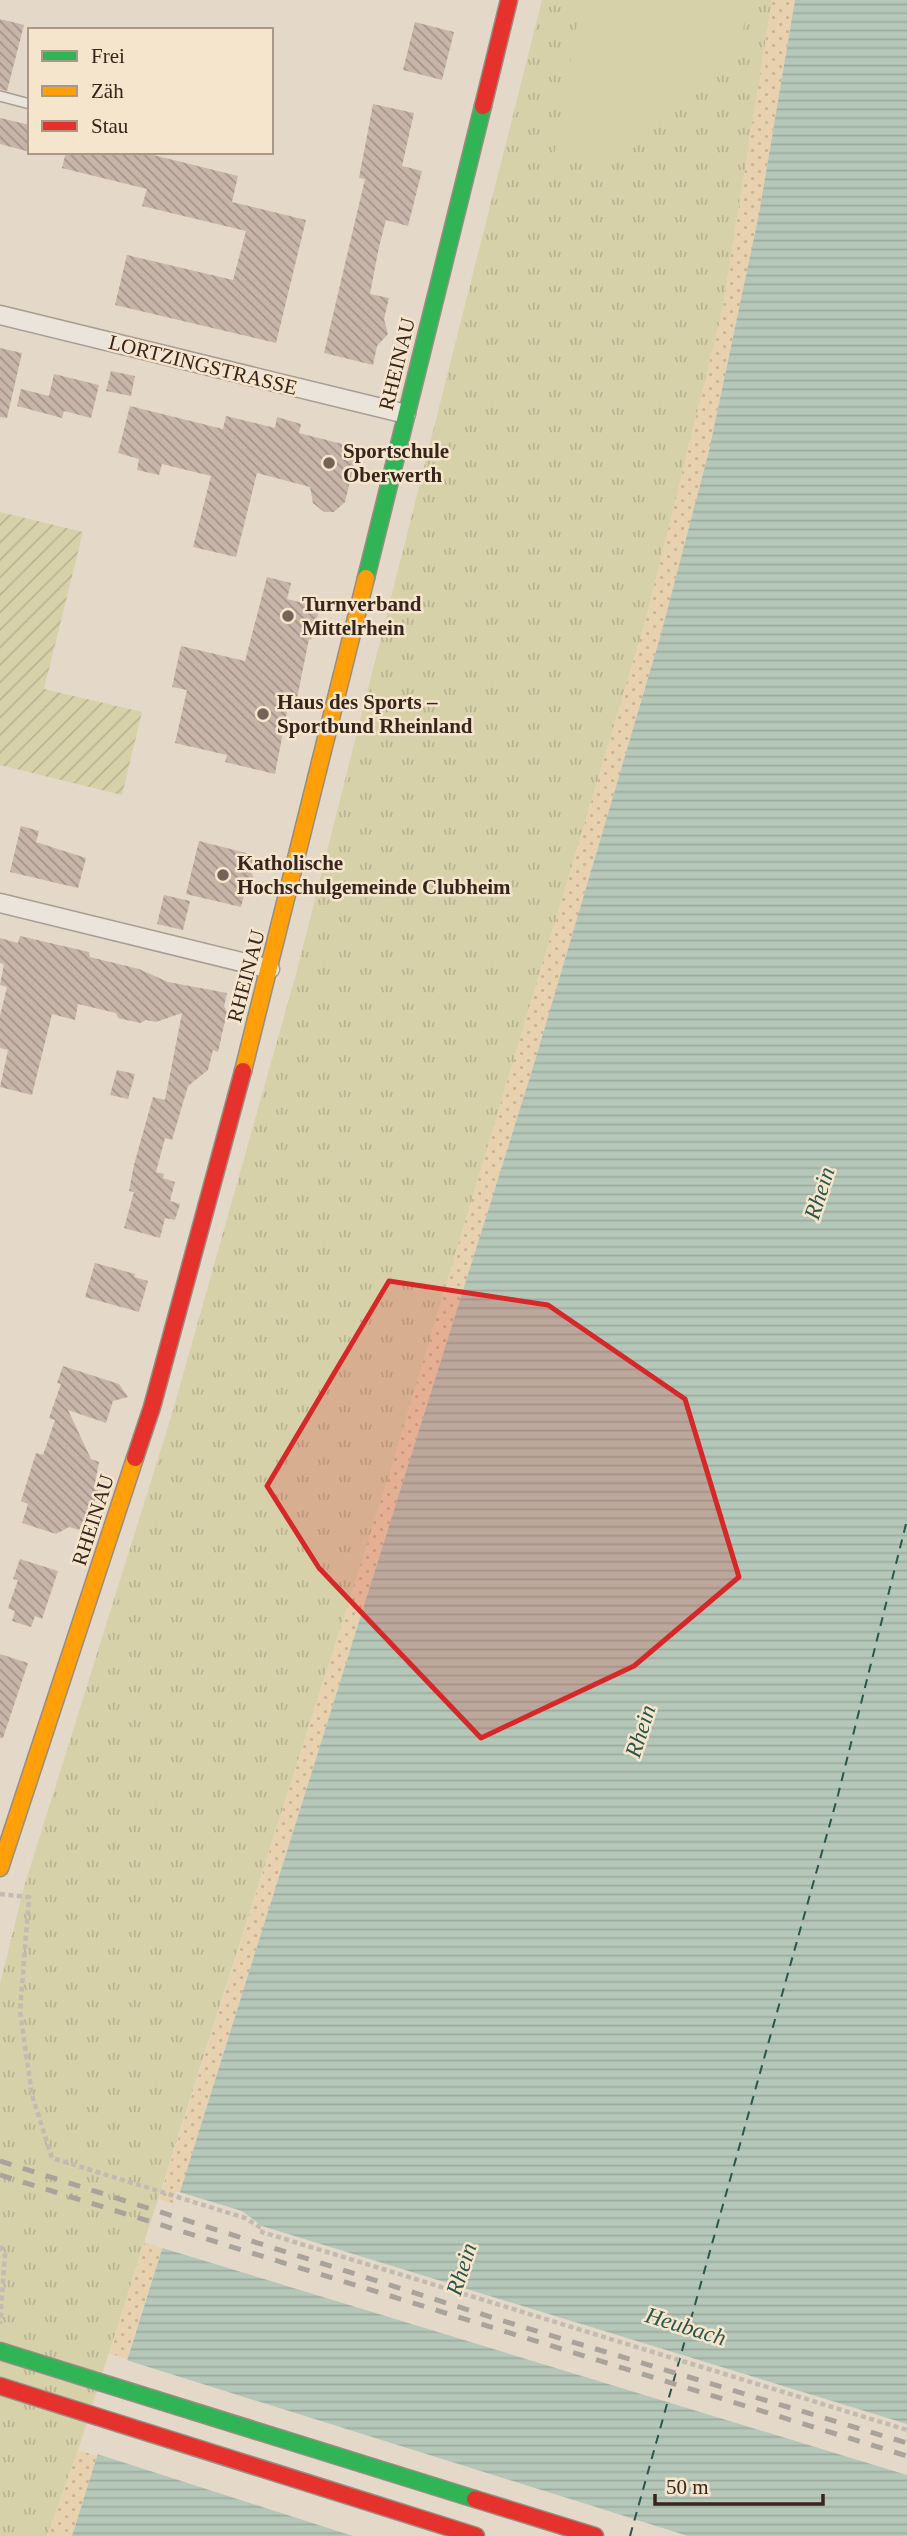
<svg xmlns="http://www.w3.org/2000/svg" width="907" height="2536" viewBox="0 0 907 2536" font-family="Georgia,serif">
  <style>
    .grass { fill: url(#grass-tufts) }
    .sand { fill: url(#sand-dots) }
    .park { fill: #d7d1aa }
    .garden { fill: url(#garden-furrows) }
    .water { fill: url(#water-rules) }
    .pier { fill: #e4d8c8 }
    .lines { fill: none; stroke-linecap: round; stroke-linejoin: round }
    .ferry { stroke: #2a564e; stroke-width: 2; stroke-dasharray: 9 7; stroke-linecap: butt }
    .building { fill: url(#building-back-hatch) }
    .lane-casing { stroke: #a89d92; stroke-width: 12 }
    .street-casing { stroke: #a89d92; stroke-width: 21 }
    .fast-casing { stroke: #988d82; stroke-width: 19 }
    .slow-casing { stroke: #988d82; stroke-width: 19 }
    .jam-casing { stroke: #988d82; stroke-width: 19 }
    .path { stroke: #c3bbb2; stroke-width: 4.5; stroke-dasharray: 5 3.5; stroke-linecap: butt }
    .lane { stroke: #ebe4db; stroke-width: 9 }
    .street { stroke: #ebe4db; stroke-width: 18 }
    .fast { stroke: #30b455; stroke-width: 16 }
    .slow { stroke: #ff9f0a; stroke-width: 16 }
    .jam { stroke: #e5322d; stroke-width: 16 }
    .rail { stroke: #aaa39c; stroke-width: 5; stroke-dasharray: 12 12; stroke-linecap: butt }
    .marked { fill: #d62828; fill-opacity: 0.2; stroke: #d62828; stroke-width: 5; stroke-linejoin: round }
    .poi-dot { fill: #736458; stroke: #f6e5cd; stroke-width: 2.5 }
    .labels { text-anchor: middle; stroke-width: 5; stroke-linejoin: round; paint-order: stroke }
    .street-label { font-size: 21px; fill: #36251b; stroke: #f6e5cd }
    .poi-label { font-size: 21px; font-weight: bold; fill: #36251b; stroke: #f6e5cd; text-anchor: start }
    .water-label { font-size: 23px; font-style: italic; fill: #2a564e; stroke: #f6e5cd }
  </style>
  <defs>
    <pattern id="grass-tufts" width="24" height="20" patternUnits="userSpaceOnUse" patternTransform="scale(1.75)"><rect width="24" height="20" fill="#d7d1aa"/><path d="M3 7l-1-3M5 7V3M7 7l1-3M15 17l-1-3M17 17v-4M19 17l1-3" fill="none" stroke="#b9b392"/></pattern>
    <pattern id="sand-dots" width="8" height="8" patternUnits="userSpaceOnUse" patternTransform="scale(1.75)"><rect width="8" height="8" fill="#e8d1ae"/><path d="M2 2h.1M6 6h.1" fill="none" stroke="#c8b395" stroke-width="1.8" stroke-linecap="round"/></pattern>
    <pattern id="garden-furrows" width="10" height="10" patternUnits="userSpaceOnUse" patternTransform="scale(1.75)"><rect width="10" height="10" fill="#d7d1aa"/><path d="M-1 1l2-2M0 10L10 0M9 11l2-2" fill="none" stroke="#b9b392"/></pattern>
    <pattern id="water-rules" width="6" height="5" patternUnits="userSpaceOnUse" patternTransform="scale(1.75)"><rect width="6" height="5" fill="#b5c7b9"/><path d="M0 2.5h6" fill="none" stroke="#9cab9e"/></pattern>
    <pattern id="building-back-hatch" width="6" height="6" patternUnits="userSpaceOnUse" patternTransform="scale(1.75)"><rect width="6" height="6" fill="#c8b5a9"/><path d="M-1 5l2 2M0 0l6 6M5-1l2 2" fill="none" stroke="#a39389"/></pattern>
  </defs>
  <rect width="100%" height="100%" fill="#e4d8c8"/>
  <path class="grass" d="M542 0H772L722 312 646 619 391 1469 78 2450 47 2536H0V1984L24 1887 172 1414 296 974Z"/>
  <path class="sand" d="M772 0H795L759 214 709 451 661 634 535 1061 176 2204 159 2199 391 1469 646 619 722 312Z
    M145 2242 162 2248 127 2359 109 2353Z
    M78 2450 97 2456 72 2536H47Z"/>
  <path class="park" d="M581 0H748L737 67 701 84 618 163 554 156Z"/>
  <path class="garden" d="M0 512 83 532 44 689 142 712 122 795 0 765Z"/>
  <path class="water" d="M795 0H907V2536H72L535 1061 661 634 709 451 759 214Z"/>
  <path class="pier" d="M176 2191 242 2211 262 2226 907 2424V2475L159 2247Z
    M123 2359 688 2536H353L94 2453Z"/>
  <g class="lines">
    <path class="ferry" d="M630 2536 838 1795 907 1520"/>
  </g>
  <path class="building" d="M0 19 24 25 7 91 0 89Z
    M415 22 454 32 442 80 403 70Z
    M373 104 414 113 402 166 422 171 408 226 386 220 379 247 370 294 389 298 384 319 388 334 377 346 373 365 324 353 365 179 359 178Z
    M0 118 30 125V152L0 144Z
    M66 152H141L238 176 232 202 306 220 276 343 115 305 127 255 233 280 246 231 142 206 147 189 62 168Z
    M0 348 22 353 7 418 0 417Z
    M111 371 135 376 131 396 106 391Z
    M54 374 99 385 91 418 64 411 62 418 17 406 21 389 49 396Z
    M130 406 223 429 226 416 275 428 277 417 301 424 299 433 358 448 345 502 334 512H324L313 503 310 487 257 473 236 557 193 547 211 476 162 464 159 475 137 470 139 459 118 453Z
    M267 577 291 583 287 599 320 607 311 640 309 639 295 708 288 706 275 774 225 762 227 755 175 743 187 690 172 687 181 646 245 661Z
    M21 826 39 831 36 842 86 858 78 888 10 872Z
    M199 841 254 855 250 870 256 883 245 891 241 907 186 894Z
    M164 895 190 901 183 930 157 924Z
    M20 936 89 952 90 957 139 969 168 982 227 993 224 1006 227 1012 218 1052 213 1050 208 1070 188 1086 172 1140 165 1138 156 1172 164 1174 163 1178 175 1182 170 1201 180 1204 175 1220 165 1218 160 1238 124 1228 134 1192 129 1191 134 1165 153 1097 165 1100 182 1013 156 1022 146 1020 140 1023 118 1018 116 1013 78 1004 75 1020 52 1014 32 1095 0 1087 8 1050 0 1048V1016L7 987 0 985 4 964 0 963V938L18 943Z
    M117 1070 135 1074 128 1099 110 1095Z
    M95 1263 135 1274 134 1277 148 1281 139 1312 85 1297Z
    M63 1366 119 1384 128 1397 113 1401 106 1423 68 1410 91 1459 99 1462 95 1483 100 1484 91 1513 87 1512 79 1530 69 1527 56 1534 22 1523 28 1504 21 1501 36 1453 43 1455 55 1420 49 1418 61 1384 57 1383Z
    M20 1559 58 1571 42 1619 35 1616 31 1627 12 1621 15 1611 8 1608 18 1580 13 1579Z
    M0 1654 28 1663 3 1738H0Z"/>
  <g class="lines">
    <defs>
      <path id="lane" d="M0 96 30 104"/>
      <path id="street" d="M0 315 406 414
        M0 903 270 969"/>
      <path id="fast" d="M366 578 483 106
        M0 2351 475 2499"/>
      <path id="slow" d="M243 1071 366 578
        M0 1868 135 1458"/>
      <path id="jam" d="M483 106 509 0
        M135 1458 152 1407 243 1071
        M0 2386 476 2536
        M475 2499 595 2536"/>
    </defs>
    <use href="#lane" class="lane-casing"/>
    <use href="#street" class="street-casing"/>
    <use href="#fast" class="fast-casing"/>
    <use href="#slow" class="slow-casing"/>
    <use href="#jam" class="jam-casing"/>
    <path class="path" d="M0 1894 29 1897 20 2011 32 2095 52 2158 245 2218 263 2229 262 2232 907 2430
      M0 2246 5 2255 0 2324"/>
    <use href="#lane" class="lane"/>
    <use href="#street" class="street"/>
    <use href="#fast" class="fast"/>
    <use href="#slow" class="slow"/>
    <use href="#jam" class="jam"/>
    <path class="rail" d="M0 2161 500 2320 907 2443
      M0 2175 907 2456"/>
  </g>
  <path class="marked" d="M389 1281 548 1305 685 1399 739 1577 634 1666 481 1738 319 1568 267 1486Z"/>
  <g class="poi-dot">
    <circle cx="329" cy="463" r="7"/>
    <circle cx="288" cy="616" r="7"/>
    <circle cx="263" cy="714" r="7"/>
    <circle cx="223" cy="875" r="7"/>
  </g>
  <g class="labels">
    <g class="street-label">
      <text transform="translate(397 364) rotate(-76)" y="7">RHEINAU</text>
      <text transform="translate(203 365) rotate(14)" y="7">LORTZINGSTRASSE</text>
      <text transform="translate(246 976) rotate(-75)" y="7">RHEINAU</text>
      <text transform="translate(93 1520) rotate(-72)" y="7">RHEINAU</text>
    </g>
    <g class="poi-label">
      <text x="343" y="458">Sportschule<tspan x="343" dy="24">Oberwerth</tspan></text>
      <text x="302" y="611">Turnverband<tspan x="302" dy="24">Mittelrhein</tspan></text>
      <text x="277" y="709">Haus des Sports –<tspan x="277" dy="24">Sportbund Rheinland</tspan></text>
      <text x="237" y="870">Katholische<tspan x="237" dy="24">Hochschulgemeinde Clubheim</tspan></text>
    </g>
    <g class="water-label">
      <text transform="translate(819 1193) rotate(-72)" y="8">Rhein</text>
      <text transform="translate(640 1731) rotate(-72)" y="8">Rhein</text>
      <text transform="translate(461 2269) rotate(-72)" y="8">Rhein</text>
      <text transform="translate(686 2326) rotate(17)" y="8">Heubach</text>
    </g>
  </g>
  <rect x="28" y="28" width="245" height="126" fill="#f6e5cd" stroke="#a99886" stroke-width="2"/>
  <rect x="42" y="51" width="35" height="10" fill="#30b455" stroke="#a99886" stroke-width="2"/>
  <text x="91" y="63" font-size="21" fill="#36251b">Frei</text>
  <rect x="42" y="86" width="35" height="10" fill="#ff9f0a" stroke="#a99886" stroke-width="2"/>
  <text x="91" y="98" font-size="21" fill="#36251b">Zäh</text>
  <rect x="42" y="121" width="35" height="10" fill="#e5322d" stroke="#a99886" stroke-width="2"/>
  <text x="91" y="133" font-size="21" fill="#36251b">Stau</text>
  <path d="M655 2494v10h168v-10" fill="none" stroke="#36251b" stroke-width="3.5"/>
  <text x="666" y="2494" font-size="21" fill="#36251b" stroke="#f6e5cd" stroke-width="5" paint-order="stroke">50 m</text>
</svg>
